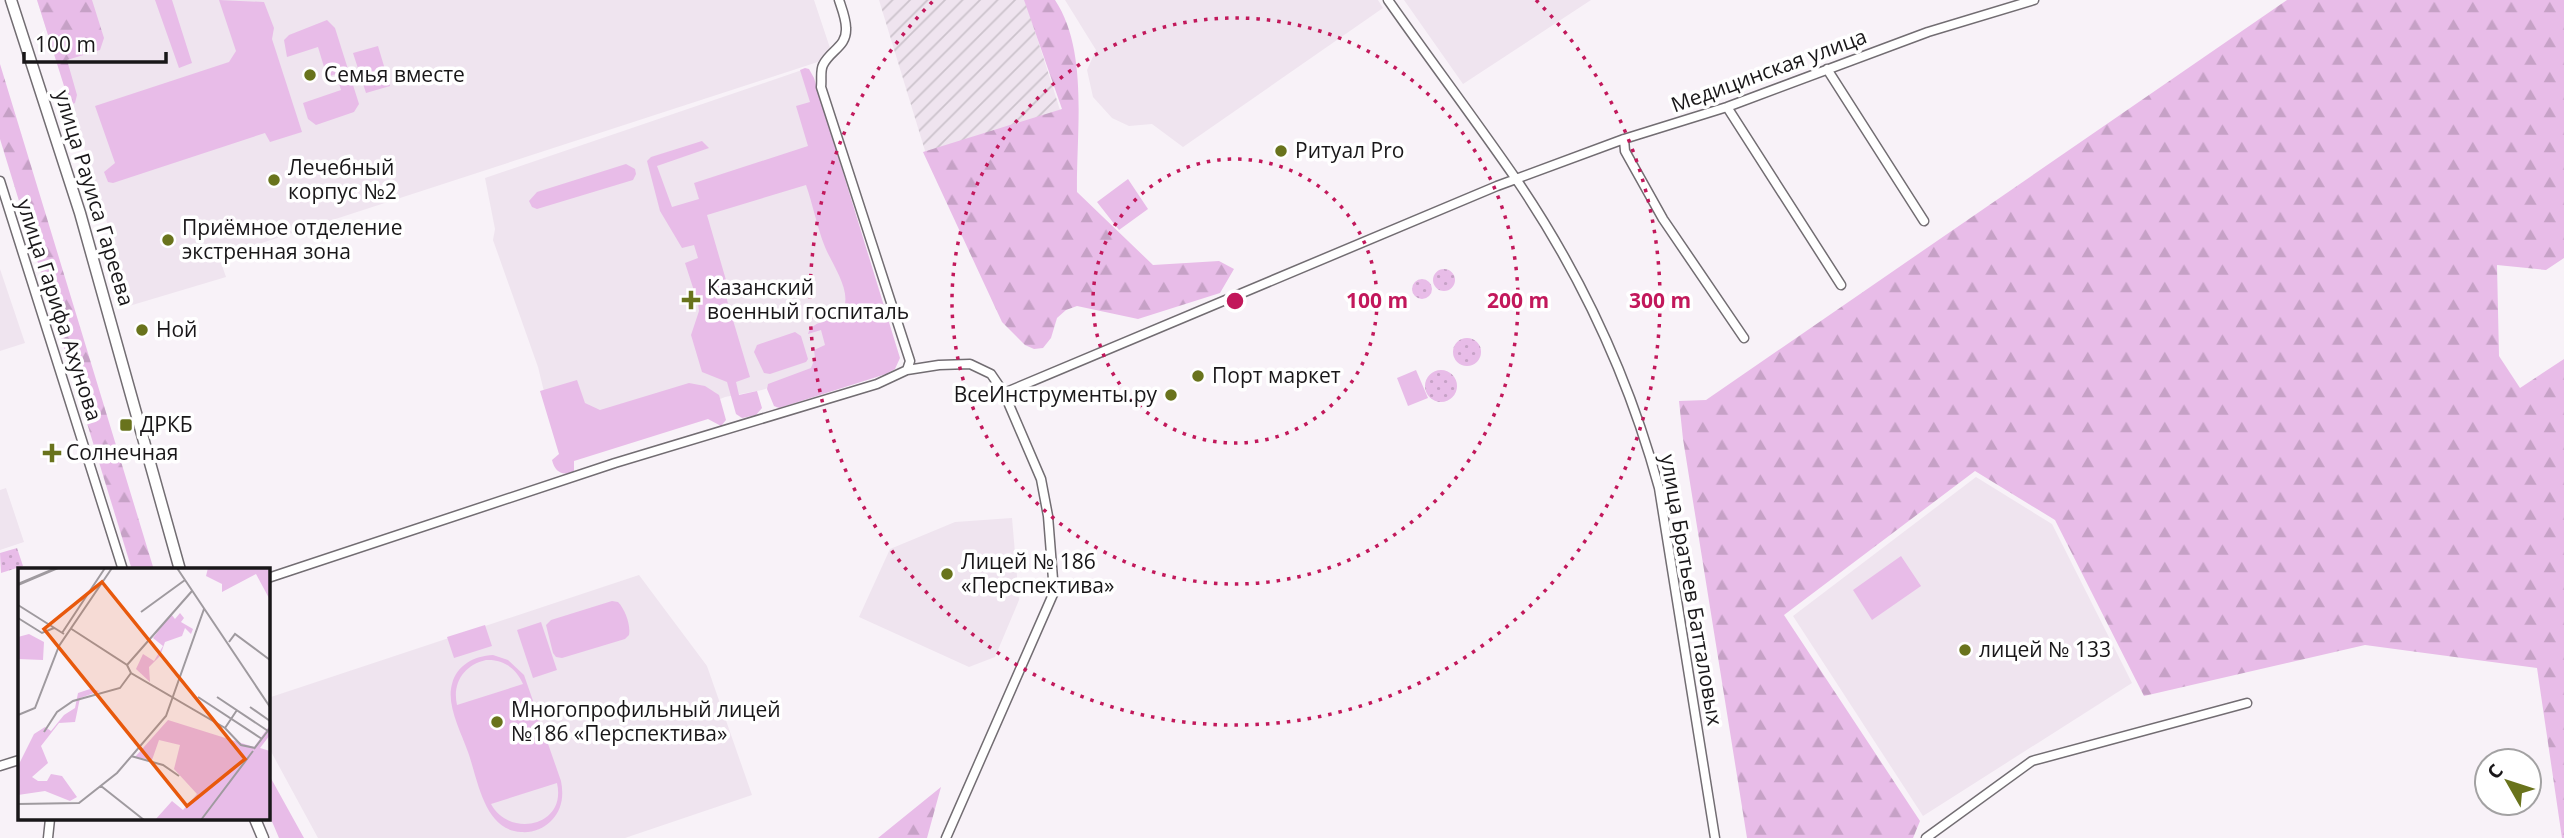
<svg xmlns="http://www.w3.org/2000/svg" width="2564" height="838" viewBox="0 0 2564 838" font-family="'Open Sans',sans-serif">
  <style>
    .built { fill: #efe4ef }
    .industrial { fill: url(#industrial-furrows) }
    .grass { fill: #e8bce8; fill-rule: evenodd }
    .forest { fill: url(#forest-firs) }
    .park { fill: url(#park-dots) }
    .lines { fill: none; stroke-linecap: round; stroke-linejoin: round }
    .minor-casing { stroke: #726d72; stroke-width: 11 }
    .tertiary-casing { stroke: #726d72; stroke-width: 13 }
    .minor { stroke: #fff; stroke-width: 8 }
    .tertiary { stroke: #fff; stroke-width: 10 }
    .ring { fill: none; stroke: #c2185b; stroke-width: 3.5; stroke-dasharray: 3.5 7 }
    .poi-dot { fill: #69731c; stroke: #fff; stroke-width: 2.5 }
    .labels { text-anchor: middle; stroke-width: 7; stroke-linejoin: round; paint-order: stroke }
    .street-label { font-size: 21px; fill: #191719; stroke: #fff }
    .poi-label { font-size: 21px; fill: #191719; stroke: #fff; text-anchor: start }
    .inset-road { fill: none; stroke: #9f9a9f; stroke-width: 2 }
    .view { fill: #e8590c; fill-opacity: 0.15; stroke: #e8590c; stroke-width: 3.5 }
    .inset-edge { fill: none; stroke: #191719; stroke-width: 3.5 }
    .centre { fill: #c2185b; stroke: #fff; stroke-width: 3.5 }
    .ring-label { font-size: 21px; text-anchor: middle; font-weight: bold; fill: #c2185b; stroke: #fff; stroke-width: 7; stroke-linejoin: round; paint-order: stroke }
  </style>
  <defs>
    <pattern id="industrial-furrows" width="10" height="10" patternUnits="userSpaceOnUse" patternTransform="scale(1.75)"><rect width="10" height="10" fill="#efe4ef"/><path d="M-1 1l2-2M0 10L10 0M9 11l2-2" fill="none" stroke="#ccc3cc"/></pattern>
    <pattern id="forest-firs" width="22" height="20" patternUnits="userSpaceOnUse" patternTransform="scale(1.75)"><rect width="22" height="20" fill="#e8bce8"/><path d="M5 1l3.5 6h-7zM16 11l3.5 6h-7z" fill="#c6a1c6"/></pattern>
    <pattern id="park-dots" width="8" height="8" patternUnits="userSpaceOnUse" patternTransform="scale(1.75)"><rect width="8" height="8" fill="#e8bce8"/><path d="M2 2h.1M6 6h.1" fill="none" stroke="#c6a1c6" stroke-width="1.8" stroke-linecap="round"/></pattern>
  </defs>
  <rect width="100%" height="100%" fill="#f8f2f8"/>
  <path class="built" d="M37 0H814L833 57 219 257 226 277 129 306 125 296 103 206Z
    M1065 0H1378L1383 8 1183 147 1152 124 1129 126 1112 118 1093 97 1087 70 1096 50Z
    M1404 0H1591L1463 84Z
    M805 69 875 353 762 390 725 397 688 412 559 453 538 367 493 240 495 229 485 178Z
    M0 269 25 343 0 351Z
    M1976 477 2052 524 2132 683 1923 816 1793 616Z
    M6 488 24 542 0 550V490Z
    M1012 518 1019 600 995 657 969 667 859 617 890 549 955 522Z
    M639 575 707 666 752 795 625 838H318L268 746V698Z"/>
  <path class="industrial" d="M879 0H1025L1061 113 926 154Z"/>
  <path class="grass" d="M155 0H172L192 63 179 68Z
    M219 0 264 2 274 28 272 39 302 132 270 142 265 133 113 183 108 182 104 172 115 163 95 106 229 62 236 51Z
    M327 20 335 28 359 104 354 112 316 125 308 119 303 103 341 90 336 74 327 77 318 47 287 57 284 40 289 35Z
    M378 46 390 86 366 93 353 53Z
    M805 68 809 69 814 78 900 358 895 369 886 374 779 408 774 406 767 389 768 384 811 368 815 358 814 350 825 345 821 330 808 334C813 317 837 325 844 307 851 290 831 262 825 247 817 227 813 205 806 185L707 215 726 280 727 300 750 377 736 382 739 395 757 391 762 408 756 415 742 418 736 414 727 382 702 372 691 335 699 311 698 303 685 263 698 258 694 245 682 248 660 211 647 161 651 157 702 141 709 148 657 166 672 207 699 199 694 183 808 146 796 106 810 102 800 70Z
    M626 164 635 169 636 174 633 180 537 209 532 207 529 201 537 192Z
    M1128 179 1148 209 1119 230 1097 202Z
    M795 332 801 336 808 359 806 362 770 374 764 373 754 352 757 345Z
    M1416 370 1428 398 1408 406 1397 378Z
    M577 380 585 403 600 410 689 383 705 386 719 395 726 420 721 426 708 419 574 461V472C562 476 555 472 552 460L559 454 540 391Z
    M1901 556 1921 586 1872 620 1853 590Z
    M612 601 618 602C625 609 631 625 629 635L625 639 562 658 556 657 553 653 546 625 551 620Z
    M541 622 557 670 533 678 517 630Z
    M485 625 492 646 454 658 447 637Z
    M493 655 508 660 524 675 561 781C564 796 562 810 551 821 543 829 532 833 521 832 484 830 478 780 468 752 461 732 446 705 452 684 457 665 474 656 493 655ZM486 660C503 659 516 668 523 684L457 705C452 683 464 665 486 660ZM557 783C567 827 509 838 491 804Z
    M268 773 304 838H279L268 812Z"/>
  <path class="forest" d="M37 0H92L104 38 100 50 67 60 77 95 75 103 70 105Z
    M1024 0H1055C1089 51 1076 133 1077 192L1153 265 1219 261 1234 269 1220 293 1138 319 1077 306 1066 310 1057 318 1051 338 1043 348 1034 349 1025 345 1002 322 923 152 1062 109Z
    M2287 0H2564V258L2546 270 2497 265 2499 356 2520 388 2564 359V838H2562L2537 668 2365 645 2144 696 2055 520 1975 471 1784 615 1920 821 1913 838H1747L1683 439 1679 401 1706 400Z
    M0 64 154 570H132L0 139Z
    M941 787 927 838H878Z"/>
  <path class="park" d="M1433 280a11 11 0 1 1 22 0a11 11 0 1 1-22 0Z
    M1412 289a10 10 0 1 1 20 0a10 10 0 1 1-20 0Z
    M1453 352a14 14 0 1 1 28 0a14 14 0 1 1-28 0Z
    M1425 386a16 16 0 1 1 32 0a16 16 0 1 1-32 0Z
    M17 548 23 566 1 573 0 553Z"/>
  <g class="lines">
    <defs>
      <path id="minor" d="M839 0C842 9 846 19 846 28 847 47 830 50 823 65 820 71 822 80 821 87L910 361 907 370
        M1388 0C1430 60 1474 118 1516 179 1580 273 1629 378 1659 488L1715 838
        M1827 69 1924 221
        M1727 107 1841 285
        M1624 139 1625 151 1663 219 1744 338
        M0 181 123 570
        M1004 393 1497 186 1624 139 1727 107 1928 32 2034 0
        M268 578 615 463 877 384 907 370 939 365 970 364 991 374 1004 393 1041 479 1048 516 1054 592 946 838
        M0 766 19 760
        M48 838 50 819
        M1926 838 2032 761 2247 703"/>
      <path id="tertiary" d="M11 0 80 213 180 570
        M255 819 263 838"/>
    </defs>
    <use href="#minor" class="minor-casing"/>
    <use href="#tertiary" class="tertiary-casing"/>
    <use href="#minor" class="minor"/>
    <use href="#tertiary" class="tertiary"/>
  </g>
  <g class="ring">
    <circle cx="1235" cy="301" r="142"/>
    <circle cx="1235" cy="301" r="283"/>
    <path d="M1536 0A425 425 0 1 1 934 0"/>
  </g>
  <g class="poi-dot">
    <circle cx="310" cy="75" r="7"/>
    <circle cx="1281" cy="151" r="7"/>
    <circle cx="274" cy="180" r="7"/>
    <circle cx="168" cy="240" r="7"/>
    <path d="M687.5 289.5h7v7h7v7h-7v7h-7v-7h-7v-7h7z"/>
    <circle cx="142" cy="330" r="7"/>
    <circle cx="1198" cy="376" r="7"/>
    <circle cx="1171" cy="395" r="7"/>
    <rect x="119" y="418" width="14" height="14" rx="3.5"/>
    <path d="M48.5 442.5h7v7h7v7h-7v7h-7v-7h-7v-7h7z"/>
    <circle cx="947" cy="574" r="7"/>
    <circle cx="1965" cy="650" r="7"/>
    <circle cx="497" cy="722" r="7"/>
  </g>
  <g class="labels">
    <g class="street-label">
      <text transform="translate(1769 71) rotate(-20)" y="7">Медицинская улица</text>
      <text transform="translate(94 198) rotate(73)" y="7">улица Рауиса Гареева</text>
      <text transform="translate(59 310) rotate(72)" y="7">улица Гарифа Ахунова</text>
      <text transform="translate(1691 590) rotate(80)" y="7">улица Братьев Батталовых</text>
    </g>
    <g class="poi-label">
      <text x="324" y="82">Семья вместе</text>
      <text x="1295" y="158">Ритуал Pro</text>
      <text x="288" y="175">Лечебный<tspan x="288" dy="24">корпус №2</tspan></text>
      <text x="182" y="235">Приёмное отделение<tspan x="182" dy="24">экстренная зона</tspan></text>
      <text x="707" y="295">Казанский<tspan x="707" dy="24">военный госпиталь</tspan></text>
      <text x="156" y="337">Ной</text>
      <text x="1212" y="383">Порт маркет</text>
      <text x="1157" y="402" text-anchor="end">ВсеИнструменты.ру</text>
      <text x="140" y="432">ДРКБ</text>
      <text x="66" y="460">Солнечная</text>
      <text x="961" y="569">Лицей № 186<tspan x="961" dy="24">«Перспектива»</tspan></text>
      <text x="1979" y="657">лицей № 133</text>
      <text x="511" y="717">Многопрофильный лицей<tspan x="511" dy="24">№186 «Перспектива»</tspan></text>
    </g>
  </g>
  <g transform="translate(18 568)">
    <rect width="252" height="252" fill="#f8f2f8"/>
    <path d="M190 0H252V32L238 6 204 24V16L188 8ZM162 45 166 50 163 54 175 61 173 66 167 60 164 68 147 74 142 88 131 99 132 114 118 101 125 86 136 93 145 78 135 70 153 46 157 51ZM11 66 26 74 25 92 0 91V69ZM72 121 82 123 62 130 57 154 41 155 23 178 30 195 14 209 20 213H29L33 206 44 208 59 229 52 233 27 223 0 227V198L16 166 27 159 33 163 46 147 57 140 60 125ZM150 152 236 179 252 157V167L242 180 252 183V252H137L154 233 165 242 179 226 156 201 162 177 141 172 134 192 117 189Z" fill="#e8bce8"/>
    <path class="inset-road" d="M159 0 252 139M0 16 38 0M0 17 40 0M0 37 46 66M123 44 167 12M0 50 24 65 36 60M52 60 109 97 113 105 207 160 223 177 237 180M44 65 87 0M211 74 217 66 252 92M109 97 174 23M180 129 244 171M199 129 250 163M232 139 252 153M0 147 17 140 41 78 94 0M207 160 219 142M26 164 39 144 55 133 102 120 113 105M236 181 252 160M113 188 145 197 161 208M83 218 126 252M0 236 61 235 99 205 148 148 186 41M183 252 235 183"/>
    <path class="view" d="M84 14 227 191 169 238 26 61Z"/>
    <rect width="252" height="252" class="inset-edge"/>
  </g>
  <circle cx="1235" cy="301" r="10" class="centre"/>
  <g class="ring-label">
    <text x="1377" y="308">100 m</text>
    <text x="1518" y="308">200 m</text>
    <text x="1660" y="308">300 m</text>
  </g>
  <g transform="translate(2508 782) rotate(309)"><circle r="33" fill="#ffffff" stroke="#a3a2a3" stroke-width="2"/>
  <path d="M0-5L12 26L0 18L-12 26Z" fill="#69731c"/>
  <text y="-10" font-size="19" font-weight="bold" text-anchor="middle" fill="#191719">С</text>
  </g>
  <path d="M24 52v10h142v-10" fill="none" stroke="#191719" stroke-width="3.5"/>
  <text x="35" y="52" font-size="21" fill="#191719" stroke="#ffffff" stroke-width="5" paint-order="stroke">100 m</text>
</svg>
